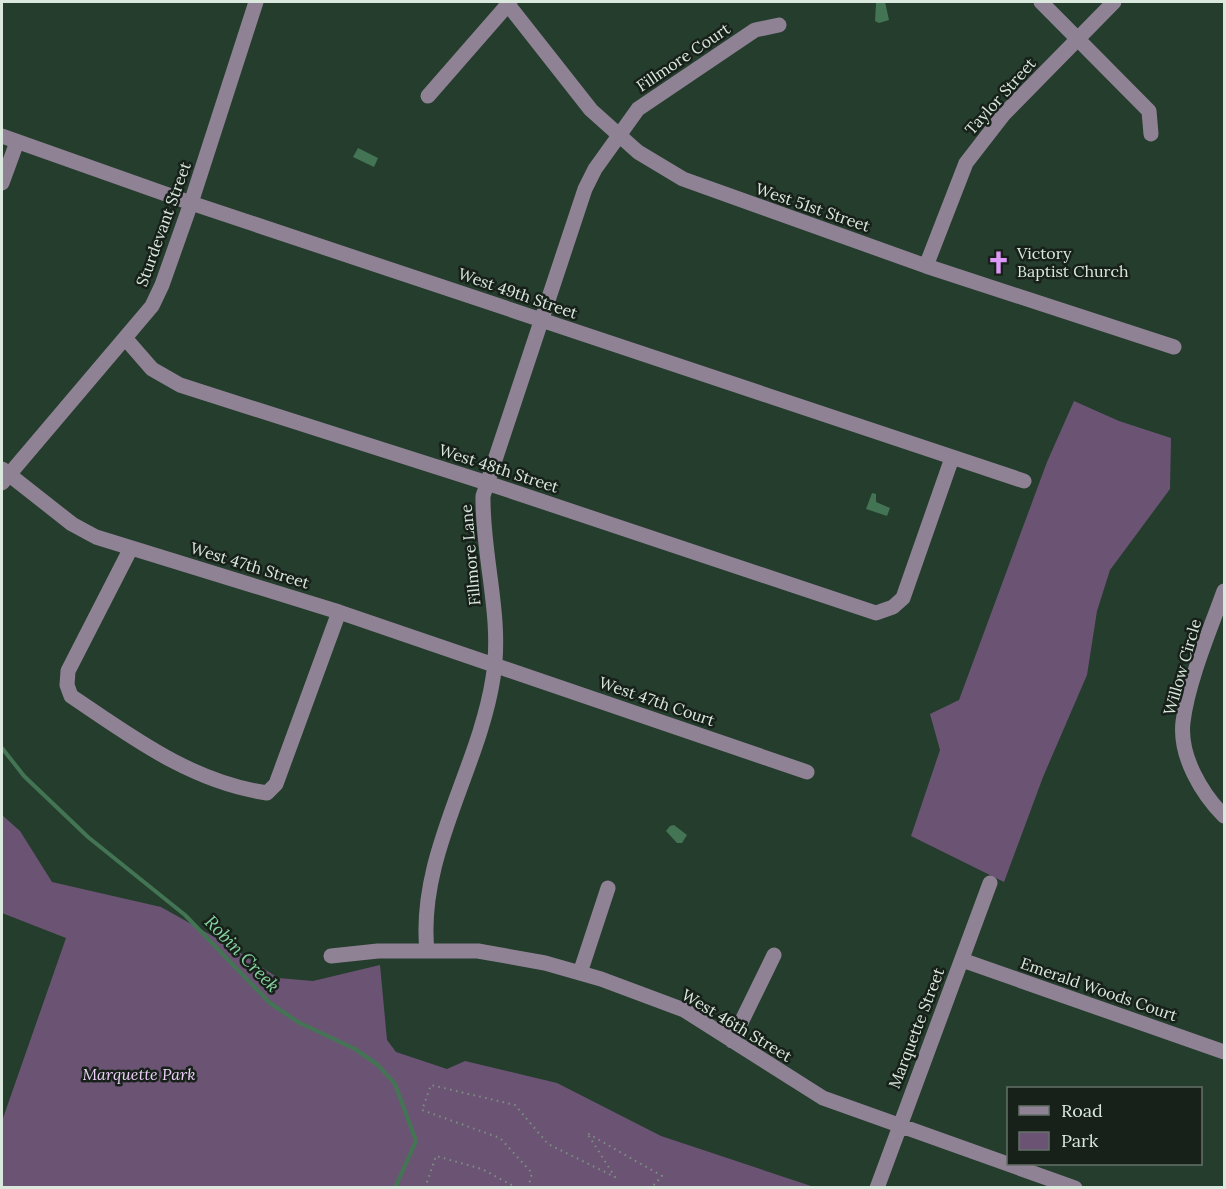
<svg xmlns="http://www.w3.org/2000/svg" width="1226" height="1189" viewBox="0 0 1226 1189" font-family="Lora,serif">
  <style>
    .green { fill: #6b5473 }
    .water { fill: #437555 }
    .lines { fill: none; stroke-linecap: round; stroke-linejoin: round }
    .stream { stroke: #437555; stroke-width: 4 }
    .path { stroke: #7d9083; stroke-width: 2; stroke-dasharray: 1.5 4.5; stroke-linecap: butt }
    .minor { stroke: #908295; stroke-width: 15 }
    .labels { text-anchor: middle; stroke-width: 5; stroke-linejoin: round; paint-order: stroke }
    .street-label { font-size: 16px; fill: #dae8de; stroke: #17211a }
    .poi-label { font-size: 16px; fill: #dae8de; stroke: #17211a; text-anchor: start }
    .park-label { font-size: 16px; font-style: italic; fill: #edd0f9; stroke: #17211a }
    .water-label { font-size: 18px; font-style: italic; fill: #87d4a2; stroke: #17211a }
  </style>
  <rect width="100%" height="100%" fill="#253d2d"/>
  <path class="green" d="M1074 401 1119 421 1171 438 1170 489 1110 570 1097 611 1087 675 1043 777 1004 882 911 836 940 750 930 714 959 700 1047 462Z
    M2 815 20 831 52 882 161 907 227 944 278 978 313 981 380 965 387 1040 396 1052 447 1069 465 1061 557 1083 661 1136 814 1187H2V1121L66 938 2 913Z"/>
  <path class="water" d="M885 2 889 20 879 23 875 21 876 3Z
    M358 148 378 158 374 167 353 157Z
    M872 493 876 494V502L890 508 887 516 866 509Z
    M674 825 687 835 682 843H677L666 831 670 826Z"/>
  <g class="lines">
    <path class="stream" d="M2 748 24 776 88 837 185 915 270 1003 298 1022 355 1049 378 1065 395 1084 416 1141 395 1188"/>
    <path class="path" d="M425 1188 436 1156 482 1169 517 1188
      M528 1188 532 1173 500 1138 422 1110 431 1085 515 1105 548 1144 615 1177 587 1133 662 1176 651 1188"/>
    <path class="minor" d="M506 2 591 110 638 152 683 179 926 266 1174 347
      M1041 2 1149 111 1151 134
      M428 96 510 2
      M2 136 191 203 1024 481
      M2 183 17 142
      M926 266 966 163 1004 114 1114 2
      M125 338 152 369 180 385 487 483 876 613 893 607 903 598 952 458
      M2 469 72 524 96 537 339 612 807 772
      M2 483 152 306 162 285 191 203 256 2
      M131 548 68 671 67 685 71 696C132 737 191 782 267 793L276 784 339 612
      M1224 591C1210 630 1188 681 1183 722 1179 756 1202 794 1224 816
      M427 951C417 856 479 769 493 678 503 617 482 556 483 496L585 189 595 169 638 109 755 30 779 25
      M331 956 378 951H478L545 963 601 979 684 1010 823 1098 1075 1188
      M962 960 1224 1052
      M580 973 608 888
      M732 1041 774 955
      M877 1188 990 883"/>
  </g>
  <defs>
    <symbol id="church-bare" viewBox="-9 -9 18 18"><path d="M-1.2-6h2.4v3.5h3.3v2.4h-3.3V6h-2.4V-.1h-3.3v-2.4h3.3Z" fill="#dc99f5" stroke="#17211a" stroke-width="2.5" paint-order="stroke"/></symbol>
  </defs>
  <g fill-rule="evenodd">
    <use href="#church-bare" x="982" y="246" width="33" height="33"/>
  </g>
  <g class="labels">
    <g class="street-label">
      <text transform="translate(683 57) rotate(-34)" y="6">Fillmore Court</text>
      <text transform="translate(1000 96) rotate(-48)" y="6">Taylor Street</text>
      <text transform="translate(813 207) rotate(19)" y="6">West 51st Street</text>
      <text transform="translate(163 224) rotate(-70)" y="6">Sturdevant Street</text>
      <text transform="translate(518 293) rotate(19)" y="6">West 49th Street</text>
      <text transform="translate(499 468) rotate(18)" y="6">West 48th Street</text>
      <text transform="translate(470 555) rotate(-95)" y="6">Fillmore Lane</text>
      <text transform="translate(250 565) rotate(17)" y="6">West 47th Street</text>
      <text transform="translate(1182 667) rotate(-74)" y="6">Willow Circle</text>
      <text transform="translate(657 701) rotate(19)" y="6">West 47th Court</text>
      <text transform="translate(1099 989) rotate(19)" y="6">Emerald Woods Court</text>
      <text transform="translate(737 1025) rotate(31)" y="6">West 46th Street</text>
      <text transform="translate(916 1028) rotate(-69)" y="6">Marquette Street</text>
    </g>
    <g class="poi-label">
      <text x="1017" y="259">Victory<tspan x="1017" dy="18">Baptist Church</tspan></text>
    </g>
    <g class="park-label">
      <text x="139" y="1080">Marquette Park</text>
    </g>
    <g class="water-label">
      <text transform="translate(242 954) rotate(46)" y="6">Robin Creek</text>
    </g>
  </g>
  <rect width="1226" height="1189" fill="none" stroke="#dae8de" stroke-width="6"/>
  <rect x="1007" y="1087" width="195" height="78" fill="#17211a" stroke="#657168" stroke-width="1.5"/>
  <rect x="1019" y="1106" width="30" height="9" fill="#908295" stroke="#657168" stroke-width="1.5"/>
  <text x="1061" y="1117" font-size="18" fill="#dae8de">Road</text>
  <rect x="1019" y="1132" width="30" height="18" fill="#6b5473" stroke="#657168" stroke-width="1.5"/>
  <text x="1061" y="1147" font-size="18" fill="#dae8de">Park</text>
</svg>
